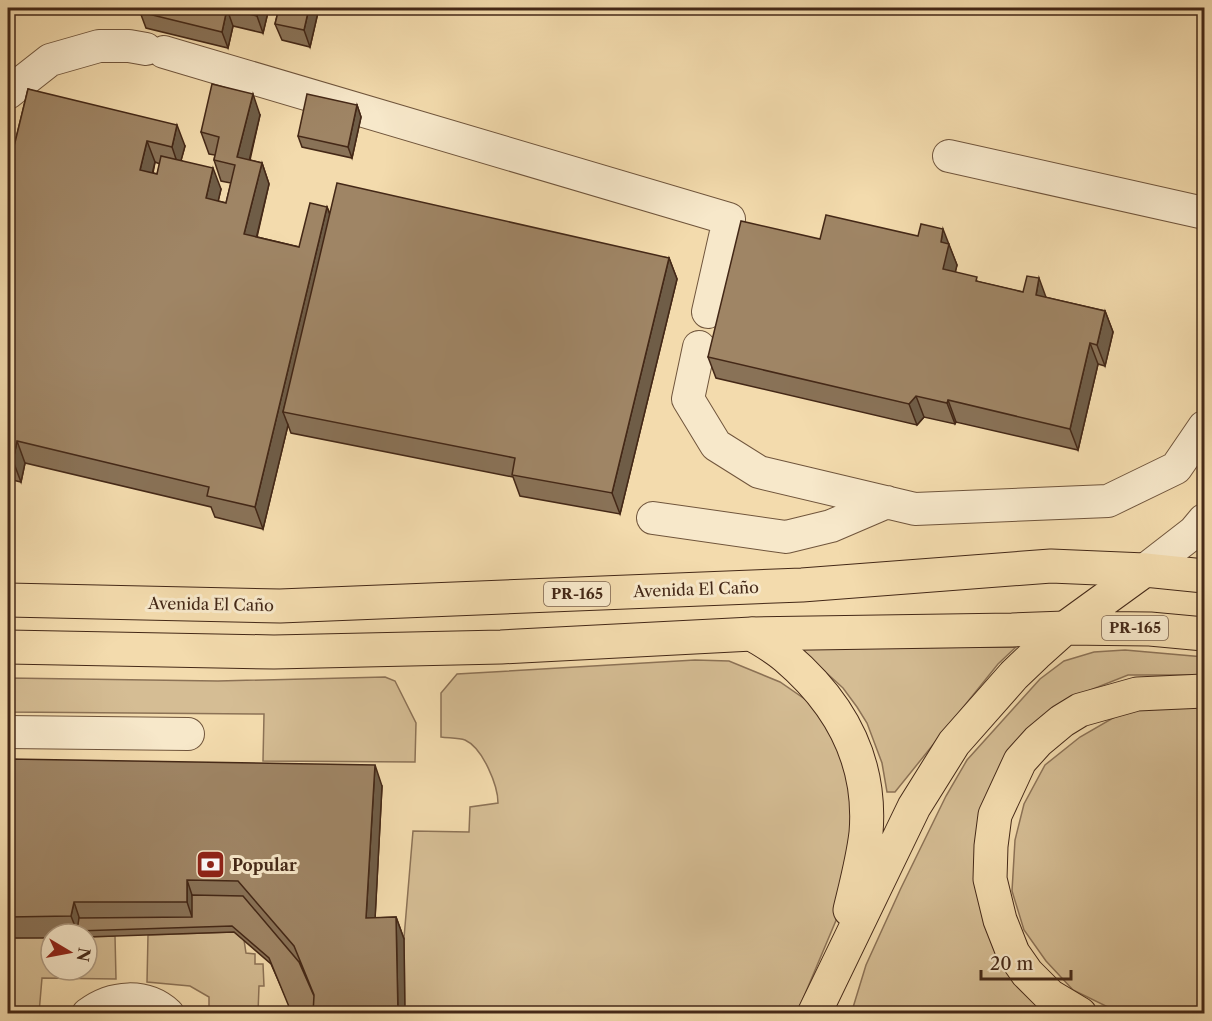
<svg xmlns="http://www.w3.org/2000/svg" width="1212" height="1021" viewBox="0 0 1212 1021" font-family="'Libre Caslon Text',serif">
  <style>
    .green { fill: #d5bd94; stroke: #8c7256; stroke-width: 1.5 }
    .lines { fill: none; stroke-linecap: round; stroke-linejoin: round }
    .minor-casing { stroke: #70553c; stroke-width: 34 }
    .major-casing { stroke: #442817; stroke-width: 35 }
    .highway-casing { stroke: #442817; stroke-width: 35 }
    .minor { stroke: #f7e8ca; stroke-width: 32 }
    .major { stroke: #f3dbad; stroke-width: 33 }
    .highway { stroke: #f3dbad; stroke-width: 33 }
    .wall { fill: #897257; stroke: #442817; stroke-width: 1.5; fill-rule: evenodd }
    .shaded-wall { fill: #6f5d47; stroke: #442817; stroke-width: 1.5 }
    .building { fill: #9f8565; stroke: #442817; stroke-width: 1.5 }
    .labels { text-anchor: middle; stroke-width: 6; stroke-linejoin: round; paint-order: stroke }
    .shield { fill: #f7e8ca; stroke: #7a624d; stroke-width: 1.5 }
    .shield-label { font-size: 15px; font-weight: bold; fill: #442817 }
    .street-label { font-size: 16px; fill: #442817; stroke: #f7e8ca }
    .poi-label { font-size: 16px; font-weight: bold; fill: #442817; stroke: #f7e8ca; text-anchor: start }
  </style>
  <rect width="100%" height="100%" fill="#f3dbad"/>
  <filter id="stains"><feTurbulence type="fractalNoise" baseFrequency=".00333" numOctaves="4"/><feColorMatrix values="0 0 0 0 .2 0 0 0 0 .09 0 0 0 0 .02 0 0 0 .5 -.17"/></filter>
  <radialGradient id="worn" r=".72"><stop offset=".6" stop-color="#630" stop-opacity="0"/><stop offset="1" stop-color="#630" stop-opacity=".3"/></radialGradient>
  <path class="green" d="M1016 647 998 664 895 792H887L882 763 867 723 857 707 843 688 799 648Z
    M1125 650 1204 657V675H1128L1085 692 979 834 1052 1013 851 1014 866 965 901 888 946 796 967 760 1040 679 1064 661 1094 652Z
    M695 660 729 661 780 682 812 704 828 721 854 787 845 899 797 1013 405 1014 404 938 413 831 469 832 470 807 498 803C498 786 483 748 465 740 459 738 448 738 441 737V693L457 674Z
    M385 677 395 681 416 723 415 762 263 761 264 714 8 712V678L218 681Z
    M1132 707H1204V1013H1120L1073 990 1046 961 1024 930 1012 891 1015 840 1024 804 1045 765 1080 737Z
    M234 932 244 940 246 953 255 954V964H263L264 986H259L258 1013H209V997L190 986 147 982 148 935Z
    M115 936 116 979 42 978 39 1013H8V938L51 937V970H87V937Z"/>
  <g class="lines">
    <defs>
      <path id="minor" d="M164 52 729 219 708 312
        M8 93 50 60 99 46H129L146 49
        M949 156 1204 213
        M699 347 688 399 716 445 759 472 915 509 1108 501 1176 468 1204 427
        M653 518 786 537 831 526 887 502
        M1145 570 1194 532 1204 520
        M8 732 188 734
        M88 1014C112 996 145 993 168 1014"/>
      <path id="major" d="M8 600 280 606 802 585 1051 566 1145 570
        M8 647 274 652 501 647 752 634 1012 630 1065 628"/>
      <path id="highway" d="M1065 628 1150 629 1204 634
        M752 634C763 641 776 648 786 657 840 703 872 760 866 833 863 859 856 885 850 910
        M814 1014 914 807 954 743 1014 675 1036 654 1065 628 1145 570 1204 576
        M1080 1014 1050 996 1027 973 1013 953 1000 920 990 879 991 846 995 815 1020 761 1038 741 1062 721 1080 710 1137 694 1204 691"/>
    </defs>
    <use href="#minor" class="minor-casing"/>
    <use href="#major" class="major-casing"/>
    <use href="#highway" class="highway-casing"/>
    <use href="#minor" class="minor"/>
    <use href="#major" class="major"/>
    <use href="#highway" class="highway"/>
  </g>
  <path class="wall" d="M141 8H269L263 33 233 26 228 48 146 28 140 12Z
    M279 8H319L310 47 282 40 275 24Z
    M28 89 185 146 181 160 221 189 218 201 226 203 231 183 221 181 214 160 215 155 209 154 201 132 260 115 250 160 262 163 269 184 257 237 299 247 327 207 330 214 669 258 677 279 620 514 520 496 513 477 291 433 288 425 263 529 215 517 211 507 25 463 21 482 8 479V171ZM155 162 160 164 157 174 153 173Z
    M357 105 361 117 352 158 302 147 298 136Z
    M918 236 948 243 957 265 955 272 979 282 1105 311 1113 332 1105 366 1098 364 1078 450 956 422 955 424 924 417 917 425 716 378 708 357 820 239Z
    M8 759 382 786 375 918 396 917 404 939 291 1009 271 964 234 932 87 937V934H51V938H8Z"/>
  <path class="shaded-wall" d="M259 8H269L263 33 257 16Z
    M309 8H319L310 47 304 30Z
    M227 9 233 26 228 48 222 32Z
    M253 94 260 115 245 178 237 157Z
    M357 105 361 117 352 158 348 147Z
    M177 125 185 146 179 168 172 147Z
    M147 141 155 162 148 191 140 170Z
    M262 163 269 184 252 256 244 234Z
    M213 168 221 189 214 219 206 198Z
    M327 207 335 228 283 412 288 425 263 529 255 507Z
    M943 229 957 265 951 290 943 269 941 242Z
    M669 258 677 279 620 514 612 493Z
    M1039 278 1047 300 1036 295Z
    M1105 311 1113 332 1105 366 1097 345Z
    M1090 343 1098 364 1078 450 1070 429Z
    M916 396 924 417 917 425 909 404Z
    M948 400 956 422 955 424 947 403Z
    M17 441 25 463 21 482 13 461Z
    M375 765 382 786 374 939 366 918Z
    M187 880 194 901V923L187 902Z
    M74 902 81 923 77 931 78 934 71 916Z
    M396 917 404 939 405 1014H398Z"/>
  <path class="building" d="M141 8H259L257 16 227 9 222 32 140 12Z
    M279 8H309L304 30 275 24Z
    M212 84 253 94 237 157 262 163 244 234 299 247 310 203 327 207 255 507 207 496 209 487 17 441 13 461 8 460V171L28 89 177 125 172 147 147 141 140 170 157 174 161 156 213 168 206 198 226 203 235 165 214 160 219 137 201 132Z
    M307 94 357 105 348 147 298 136Z
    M337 183 669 258 612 493 512 475 515 458 283 412Z
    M826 215 918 236 921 224 943 229 941 242 949 244 943 269 977 277 976 281 1023 292 1027 276 1039 278 1036 295 1105 311 1097 345 1090 343 1070 429 948 400 947 403 916 396 909 404 708 357 741 221 820 239Z
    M8 759 375 765 366 918 396 917 398 1014H313L314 995 294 946 238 881 187 880V902H74L71 916 8 917Z
    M192 895 243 896 299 962 314 996 313 1014H292L269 958 232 926 77 931 79 918 192 917Z"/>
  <defs>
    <symbol id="bank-square" viewBox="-11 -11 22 22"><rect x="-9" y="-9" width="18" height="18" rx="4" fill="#8f2418" stroke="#f7e8ca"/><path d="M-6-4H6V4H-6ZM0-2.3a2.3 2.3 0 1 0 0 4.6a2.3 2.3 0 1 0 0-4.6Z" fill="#fff"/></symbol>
  </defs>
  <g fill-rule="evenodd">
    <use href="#bank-square" x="194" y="848" width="33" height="33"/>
  </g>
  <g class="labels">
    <g class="shield">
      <rect x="544" y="582" width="66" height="24" rx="4.5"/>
      <rect x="1102" y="616" width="66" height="24" rx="4.5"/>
    </g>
    <g class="shield-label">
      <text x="577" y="599">PR-165</text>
      <text x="1135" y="633">PR-165</text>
    </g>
    <g class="street-label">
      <text transform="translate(696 589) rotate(-2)" y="6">Avenida El Caño</text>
      <text transform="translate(211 604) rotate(1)" y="6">Avenida El Caño</text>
    </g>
    <g class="poi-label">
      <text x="232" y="871">Popular</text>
    </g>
  </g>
  <rect width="1212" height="1021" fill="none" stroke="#f3dbad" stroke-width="30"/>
  <rect x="9" y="9" width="1194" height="1003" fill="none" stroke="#442817" stroke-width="3"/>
  <rect x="15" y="15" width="1182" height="991" fill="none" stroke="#442817" stroke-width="1.5"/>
  <g transform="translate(69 952) rotate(100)"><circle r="28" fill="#f7e8ca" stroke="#af9b82" stroke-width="1.5"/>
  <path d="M0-4.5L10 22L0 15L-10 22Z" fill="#8f2418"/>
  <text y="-9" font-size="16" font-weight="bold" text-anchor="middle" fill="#442817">N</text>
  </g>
  <path d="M981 970v9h90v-9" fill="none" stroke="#442817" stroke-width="3"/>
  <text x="990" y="970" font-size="18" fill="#442817" stroke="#f7e8ca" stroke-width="4.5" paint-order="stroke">20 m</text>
  <rect width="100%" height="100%" filter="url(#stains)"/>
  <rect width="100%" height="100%" fill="url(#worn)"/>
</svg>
